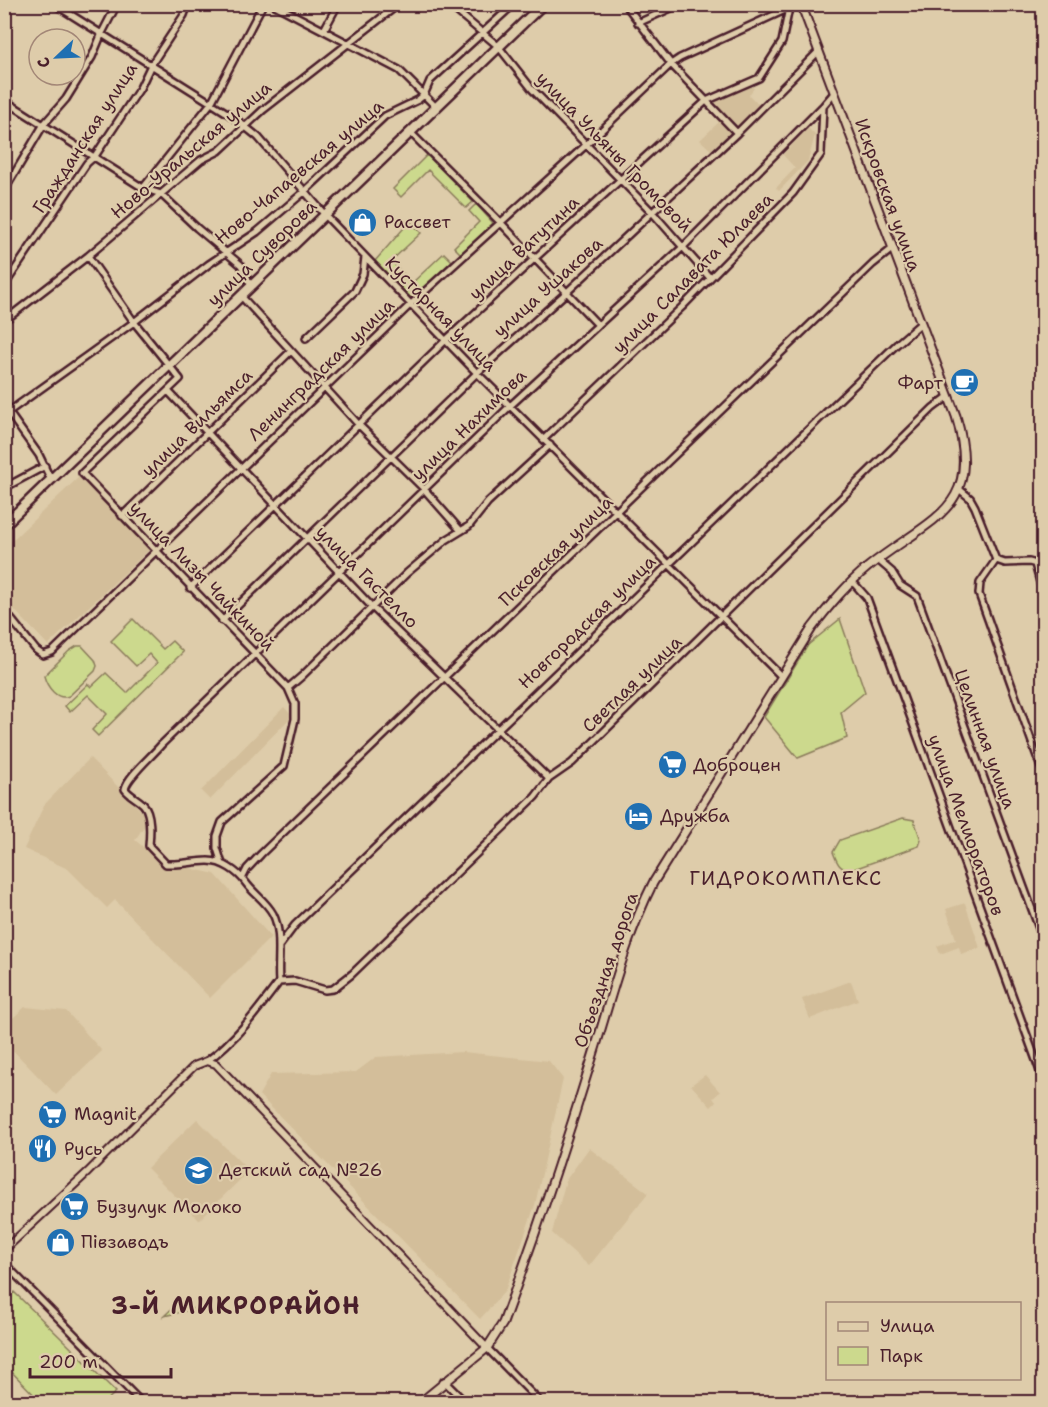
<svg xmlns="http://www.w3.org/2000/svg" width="1048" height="1407" viewBox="0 0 1048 1407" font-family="'Shantell Sans',sans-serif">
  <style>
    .built { fill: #d3be9a }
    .green { fill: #ccd98d; stroke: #8b7c5c; stroke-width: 1.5 }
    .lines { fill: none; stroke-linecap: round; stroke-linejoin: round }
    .minor-casing { stroke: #4a1f2b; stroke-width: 10 }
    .tertiary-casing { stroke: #4a1f2b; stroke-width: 10 }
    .secondary-casing { stroke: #4a1f2b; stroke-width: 11 }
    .primary-casing { stroke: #4a1f2b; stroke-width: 13 }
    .minor { stroke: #deccaa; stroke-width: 5 }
    .tertiary { stroke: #deccaa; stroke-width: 6 }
    .secondary { stroke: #deccaa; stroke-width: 7 }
    .primary { stroke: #deccaa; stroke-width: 8 }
    .labels { text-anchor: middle; stroke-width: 4.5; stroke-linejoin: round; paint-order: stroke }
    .street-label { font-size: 18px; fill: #4a1f2b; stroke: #deccaa }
    .poi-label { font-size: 18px; fill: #4a1f2b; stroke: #deccaa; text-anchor: start }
    .neighbourhood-label { font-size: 20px; letter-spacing: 1.5px; fill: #4a1f2b; stroke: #deccaa }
    .district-label { font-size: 24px; font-weight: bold; letter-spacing: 1.5px; fill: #4a1f2b; stroke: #deccaa }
  </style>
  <rect width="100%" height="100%" fill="#deccaa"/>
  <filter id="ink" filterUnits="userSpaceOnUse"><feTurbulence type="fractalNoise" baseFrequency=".0167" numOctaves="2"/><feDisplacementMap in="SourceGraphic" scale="12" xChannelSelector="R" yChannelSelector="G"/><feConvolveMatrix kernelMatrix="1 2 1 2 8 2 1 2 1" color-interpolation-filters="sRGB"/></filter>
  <g filter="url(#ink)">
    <path class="built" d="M749 85 754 88 749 95 760 106 713 152 700 140 719 122 704 105 707 102Z
      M808 128 815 135 808 161 779 191 776 188 795 168 783 155Z
      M80 476 149 550 48 645 5 600V547Z
      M284 707 292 716 210 800 201 791Z
      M90 758 149 819 135 840 166 866H180L215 874 271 937 210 998 115 900 107 908 68 869 24 849 44 805Z
      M965 903 980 948 961 954 959 947 940 954 937 946 956 939 946 909Z
      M851 981 858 1000 810 1019 802 999Z
      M25 1007 66 1011 102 1051 56 1095 5 1042V1025Z
      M463 1052 549 1061 563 1079 535 1205 505 1291 480 1319 259 1095 271 1074 356 1072 376 1057Z
      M705 1075 720 1092 713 1098 716 1102 711 1107 691 1085Z
      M197 1119 249 1171 199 1220 147 1168Z
      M589 1148 648 1193 589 1266 552 1233 566 1180Z"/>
    <path class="green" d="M427 155 473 202 466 208 428 170 401 197 393 189Z
      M476 204 493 223 461 254 454 247 479 222 469 211Z
      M410 221 421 233 391 261 412 283 444 253 452 261 412 299 375 261Z
      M133 619 163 649 172 641 183 652 98 736 92 730 107 714 88 695 70 712 65 706 88 684 91 687 106 673 127 693 157 663 149 654 136 666 111 641Z
      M840 619 865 692 841 712 847 738 798 758 764 717 808 645Z
      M77 646H82L95 660 97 666 95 671 69 696C57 701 47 687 44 676L69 651Z
      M903 818 914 820 921 840 919 846 851 870C839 870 837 862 833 852L840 840Z
      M14 1292 116 1392 105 1402H41L5 1365V1301Z
      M182 1299 192 1309 164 1316Z"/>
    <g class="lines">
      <defs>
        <path id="minor" d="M54 4 232 116 258 137 325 215 477 373 782 677
          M273 4 399 70 436 107
          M448 4 498 46 532 89 652 212 710 278
          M625 4 671 64 737 133
          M638 23 680 4
          M324 30 338 4
          M4 100 143 188 161 194 197 228 241 265 251 286
          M410 132 501 223 598 325
          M143 188 211 103 263 4
          M4 191 44 124 66 99 92 57 102 33 117 4
          M88 256 134 322 180 379 82 473 288 688 295 704V719L284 766 222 822 217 836V848L222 864
          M4 286 87 163 95 156 140 88 151 65 184 15 188 4
          M241 296 359 425 424 489 461 531
          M4 321 88 256 201 160 219 151 263 110 399 4
          M306 338 355 291 363 274 365 257
          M168 391 373 608 549 779
          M4 406 39 455 51 480
          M4 415 134 322 209 264 257 232 304 192 385 116 418 100 424 95 430 81 514 4
          M544 439 682 307 793 193 821 154 823 106
          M4 488 45 466
          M959 489 970 498 975 507 996 560 1005 563 1029 562 1044 566
          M122 516 291 351
          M878 560 892 572 900 585 917 596 1044 942
          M996 560 980 583 979 594 1044 776
          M1035 564 1044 597
          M852 581 867 598 1044 1082
          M190 588 446 340 706 101 759 78 782 42 789 8
          M4 610 36 650 43 655 52 652 411 304 586 145 671 64 680 58 798 4
          M222 621 477 373 567 292 737 133 818 52
          M288 688 302 676 407 573 446 540 469 526 488 502 550 445
          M243 877 247 869 261 854 873 264 892 249
          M280 945 295 925 897 344 920 324
          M279 982 295 981 325 990 333 989 352 974 535 797 549 779 572 763 933 408 949 396
          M207 1061C236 1040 258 1010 279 982 277 961 283 934 273 914 266 901 254 894 246 883 238 872 223 861 208 861 194 861 181 865 166 864L149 846C150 835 152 813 143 804 137 798 130 796 125 789 127 777 152 756 161 745L510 406 684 246 823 106 834 93
          M4 1263 141 1402
          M487 1348 540 1402
          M444 1381 465 1402"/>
        <path id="tertiary" d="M4 1250 88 1172 194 1066 207 1061 216 1064 487 1348"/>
        <path id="secondary" d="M421 1402 487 1348 503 1323C534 1239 563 1153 589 1068 609 1006 624 941 653 883L812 628C829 606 846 585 868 567 930 517 984 511 956 416L801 4"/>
        <path id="primary" d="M4 525 543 4"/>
      </defs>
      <use href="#minor" class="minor-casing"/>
      <use href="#tertiary" class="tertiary-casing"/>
      <use href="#secondary" class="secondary-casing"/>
      <use href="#primary" class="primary-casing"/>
      <use href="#minor" class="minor"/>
      <use href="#tertiary" class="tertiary"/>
      <use href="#secondary" class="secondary"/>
      <use href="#primary" class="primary"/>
    </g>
  </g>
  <defs>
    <symbol id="shop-disc" viewBox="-11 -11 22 22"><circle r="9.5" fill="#1f6fb2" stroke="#deccaa"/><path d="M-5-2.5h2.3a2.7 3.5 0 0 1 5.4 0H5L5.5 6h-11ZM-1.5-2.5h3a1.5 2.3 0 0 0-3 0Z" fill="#fff"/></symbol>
    <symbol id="cafe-disc" viewBox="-11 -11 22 22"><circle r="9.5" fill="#1f6fb2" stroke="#deccaa"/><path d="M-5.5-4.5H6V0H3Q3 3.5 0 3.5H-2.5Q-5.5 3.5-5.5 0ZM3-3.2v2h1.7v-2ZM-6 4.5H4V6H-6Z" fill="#fff"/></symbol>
    <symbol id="supermarket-disc" viewBox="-11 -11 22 22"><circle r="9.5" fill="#1f6fb2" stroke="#deccaa"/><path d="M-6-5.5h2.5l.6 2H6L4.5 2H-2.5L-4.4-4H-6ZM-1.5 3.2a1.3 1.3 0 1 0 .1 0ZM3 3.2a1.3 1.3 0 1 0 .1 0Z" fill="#fff"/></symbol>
    <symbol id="hotel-disc" viewBox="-11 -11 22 22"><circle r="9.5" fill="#1f6fb2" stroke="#deccaa"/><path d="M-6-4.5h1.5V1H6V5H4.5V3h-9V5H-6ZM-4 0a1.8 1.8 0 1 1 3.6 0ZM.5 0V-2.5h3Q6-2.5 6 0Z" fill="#fff"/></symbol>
    <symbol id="restaurant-disc" viewBox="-11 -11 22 22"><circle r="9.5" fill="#1f6fb2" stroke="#deccaa"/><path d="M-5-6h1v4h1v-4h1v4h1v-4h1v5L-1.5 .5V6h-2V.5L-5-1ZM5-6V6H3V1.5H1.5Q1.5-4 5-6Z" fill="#fff"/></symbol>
    <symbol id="school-disc" viewBox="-11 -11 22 22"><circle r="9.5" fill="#1f6fb2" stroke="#deccaa"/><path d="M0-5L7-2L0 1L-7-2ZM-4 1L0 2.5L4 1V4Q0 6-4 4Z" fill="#fff"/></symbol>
  </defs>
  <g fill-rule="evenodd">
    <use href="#shop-disc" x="346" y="206" width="33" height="33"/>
    <use href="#cafe-disc" x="948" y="366" width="33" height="33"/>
    <use href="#supermarket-disc" x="656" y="748" width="33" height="33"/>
    <use href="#hotel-disc" x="622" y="800" width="33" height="33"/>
    <use href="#supermarket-disc" x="36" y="1098" width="33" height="33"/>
    <use href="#restaurant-disc" x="26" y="1132" width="33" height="33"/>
    <use href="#school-disc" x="182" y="1154" width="33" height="33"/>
    <use href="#supermarket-disc" x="58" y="1190" width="33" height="33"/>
    <use href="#shop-disc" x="44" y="1226" width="33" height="33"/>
  </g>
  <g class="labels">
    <g class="street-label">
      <text transform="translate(85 138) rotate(-57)" y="6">Гражданская улица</text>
      <text transform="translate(191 150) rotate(-40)" y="6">Ново-Уральская улица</text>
      <text transform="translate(614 152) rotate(46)" y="6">улица Ульяны Громовой</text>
      <text transform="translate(299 172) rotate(-40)" y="6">Ново-Чапаевская улица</text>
      <text transform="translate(888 195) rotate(70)" y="6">Искровская улица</text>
      <text transform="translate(524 248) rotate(-43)" y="6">улица Ватутина</text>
      <text transform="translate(262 253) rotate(-44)" y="6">улица Суворова</text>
      <text transform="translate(693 273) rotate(-45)" y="6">улица Салавата Юлаева</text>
      <text transform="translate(548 287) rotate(-42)" y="6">улица Ушакова</text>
      <text transform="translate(441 314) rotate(46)" y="6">Кустарная улица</text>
      <text transform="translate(321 370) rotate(-44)" y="6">Ленинградская улица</text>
      <text transform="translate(197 423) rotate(-44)" y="6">улица Вильямса</text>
      <text transform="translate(469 425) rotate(-44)" y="6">улица Нахимова</text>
      <text transform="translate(556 551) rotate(-44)" y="6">Псковская улица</text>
      <text transform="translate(202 576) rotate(46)" y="6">улица Лизы Чайкиной</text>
      <text transform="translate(367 577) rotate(45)" y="6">улица Гастелло</text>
      <text transform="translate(587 622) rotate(-44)" y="6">Новгородская улица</text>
      <text transform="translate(632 684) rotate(-44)" y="6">Светлая улица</text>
      <text transform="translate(985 739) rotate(70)" y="6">Целинная улица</text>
      <text transform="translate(966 825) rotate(70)" y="6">улица Мелиораторов</text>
      <text transform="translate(606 970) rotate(-71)" y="6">Объездная дорога</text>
    </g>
    <g class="poi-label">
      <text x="384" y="228">Рассвет</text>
      <text x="943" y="389" text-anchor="end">Фарт</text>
      <text x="693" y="771">Доброцен</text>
      <text x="660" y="822">Дружба</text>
      <text x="74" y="1120">Magnit</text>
      <text x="64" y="1155">Русь</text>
      <text x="219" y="1176">Детский сад №26</text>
      <text x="96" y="1213">Бузулук Молоко</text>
      <text x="81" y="1248">Півзаводъ</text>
    </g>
    <g class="neighbourhood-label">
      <text x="786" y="885">ГИДРОКОМПЛЕКС</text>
    </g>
    <g class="district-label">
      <text x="236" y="1314">3-Й МИКРОРАЙОН</text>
    </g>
  </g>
  <rect width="1048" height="1407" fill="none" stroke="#deccaa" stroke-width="24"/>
  <rect x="12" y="12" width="1024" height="1383" fill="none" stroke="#4a1f2b" stroke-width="2" filter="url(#ink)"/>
  <rect x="826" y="1302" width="195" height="78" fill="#deccaa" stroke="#a38777" stroke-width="1.5"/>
  <rect x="838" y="1322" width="30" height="9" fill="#deccaa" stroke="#a38777" stroke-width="1.5"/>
  <text x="880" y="1332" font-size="18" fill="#4a1f2b">Улица</text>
  <rect x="838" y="1347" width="30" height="18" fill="#ccd98d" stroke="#a38777" stroke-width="1.5"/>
  <text x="880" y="1362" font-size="18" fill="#4a1f2b">Парк</text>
  <g transform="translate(57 57) rotate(247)"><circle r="28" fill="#deccaa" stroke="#a38777" stroke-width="1.5"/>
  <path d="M0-4.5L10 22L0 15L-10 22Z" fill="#1f6fb2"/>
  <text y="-9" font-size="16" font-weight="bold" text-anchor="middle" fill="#4a1f2b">С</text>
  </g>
  <path d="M30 1368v9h141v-9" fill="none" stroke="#4a1f2b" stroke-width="3"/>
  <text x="39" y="1368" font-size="18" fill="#4a1f2b" stroke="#deccaa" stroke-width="4.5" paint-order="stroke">200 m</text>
</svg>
